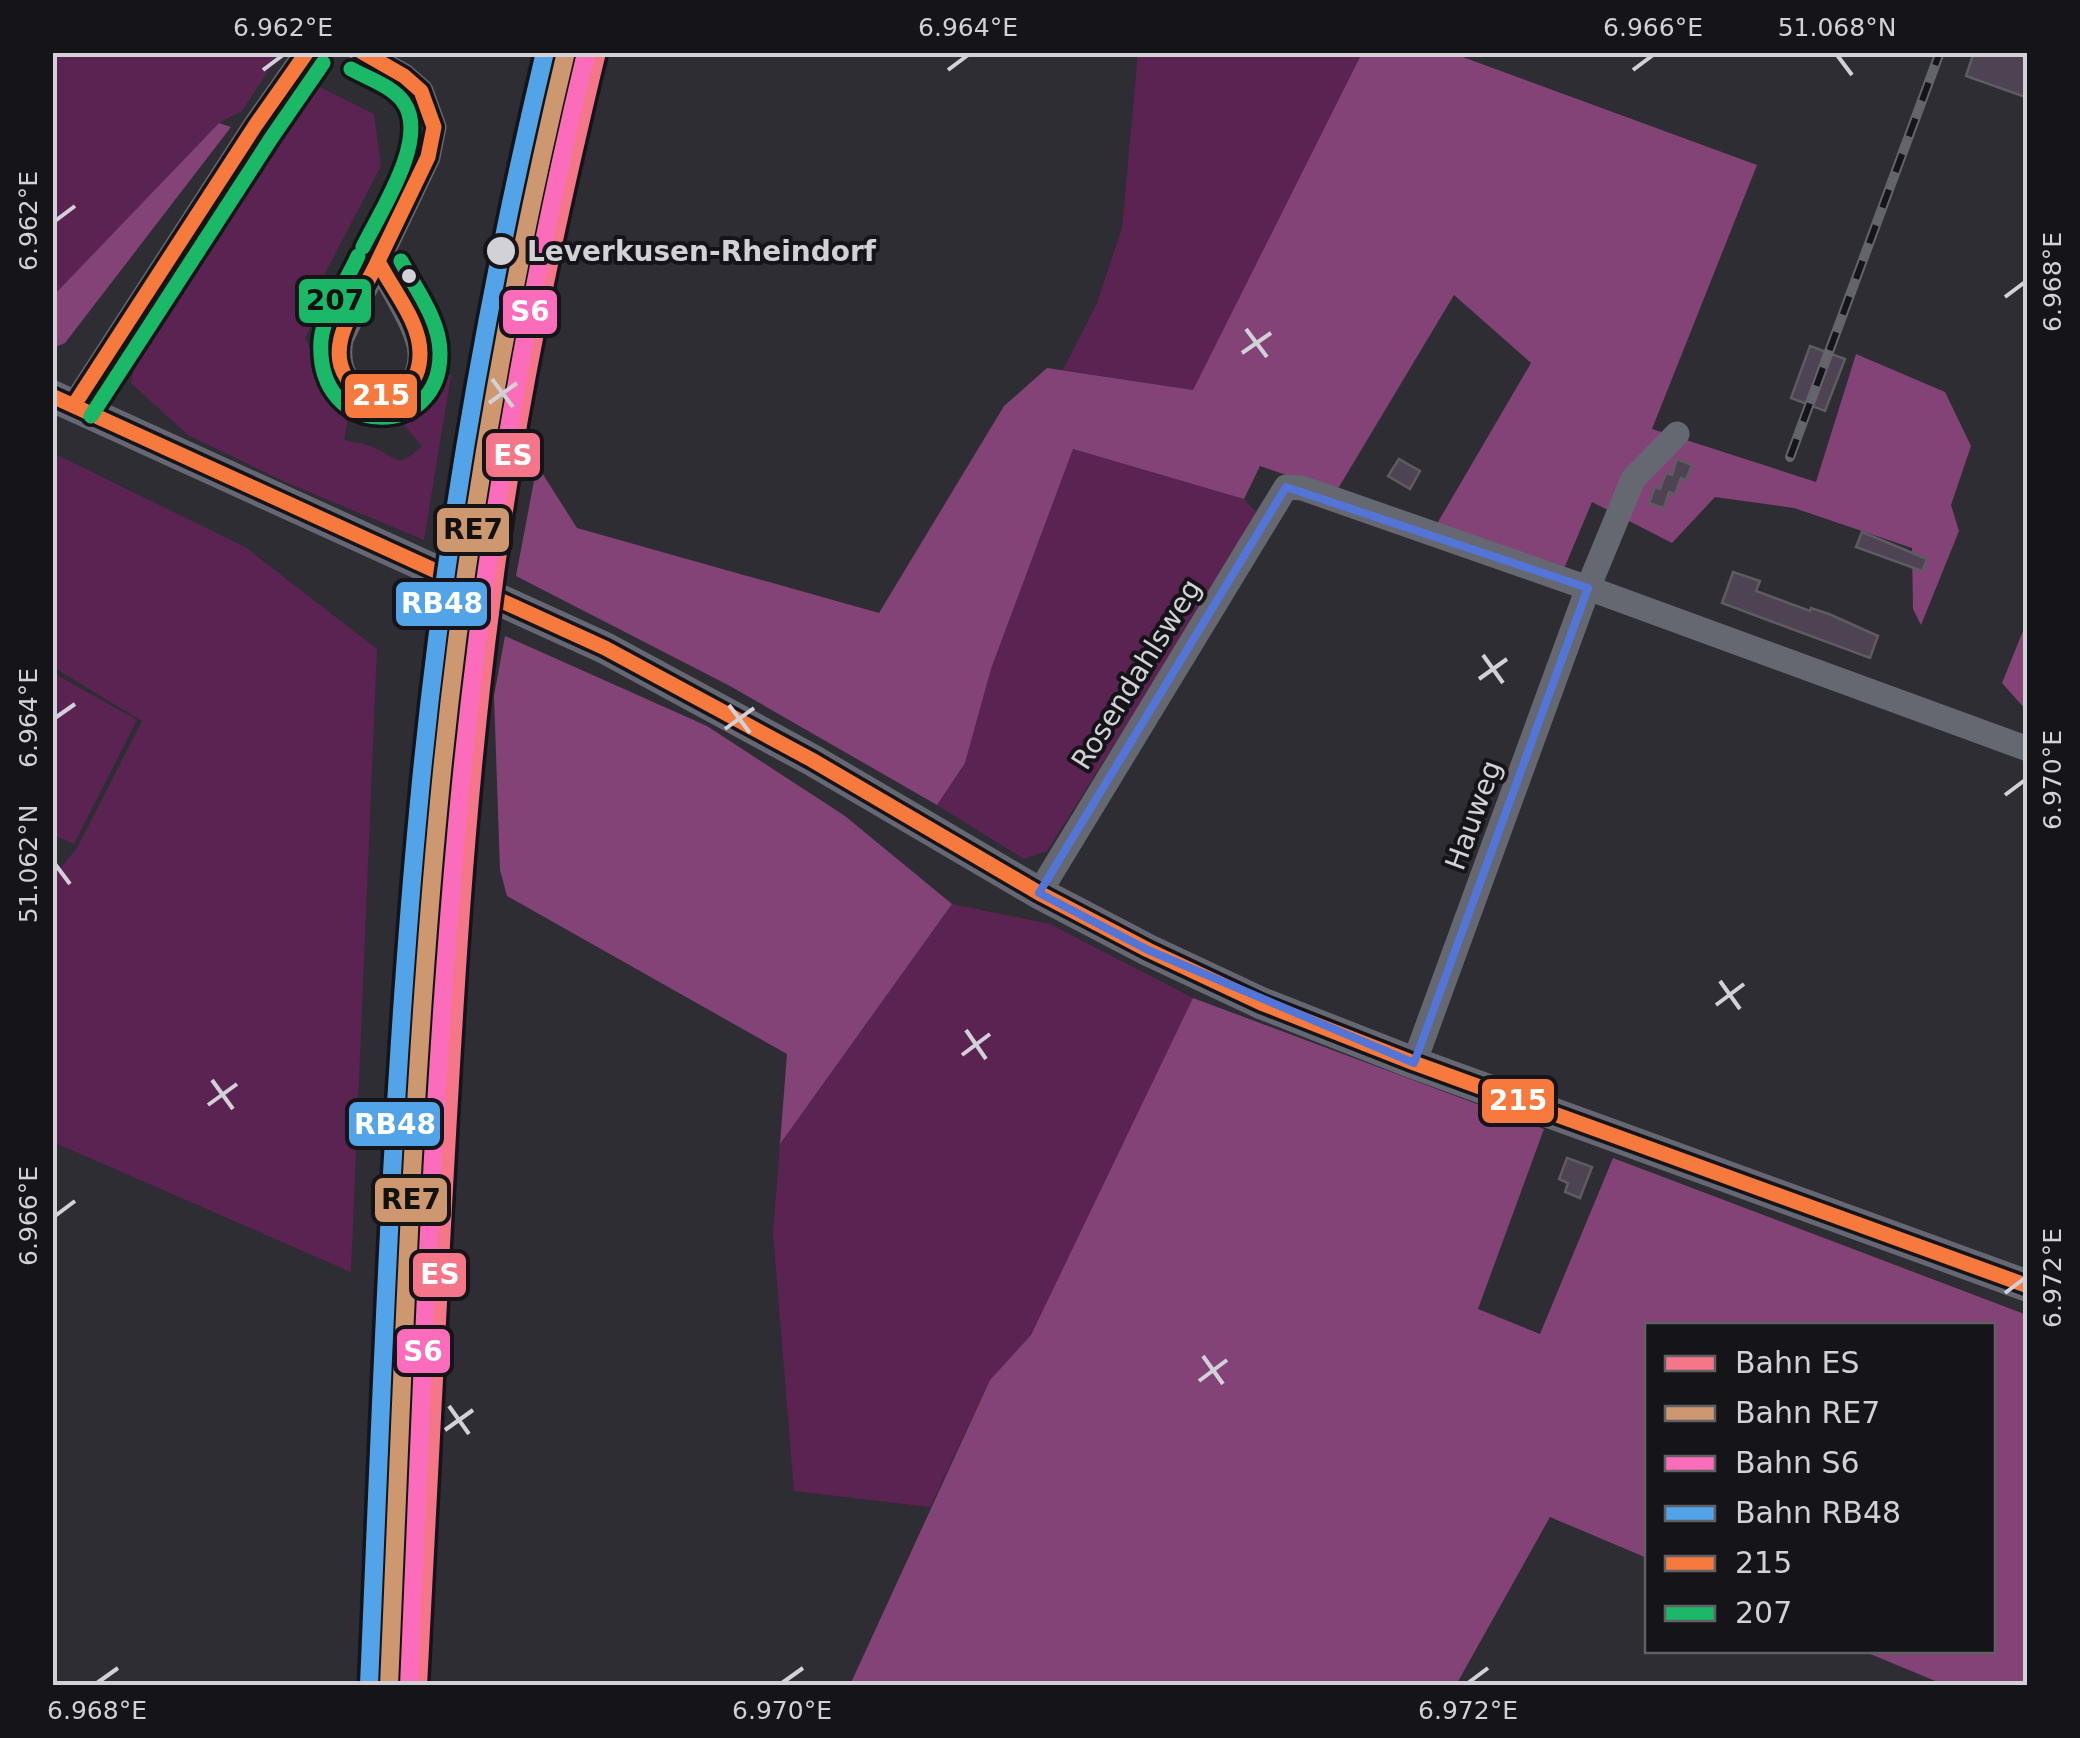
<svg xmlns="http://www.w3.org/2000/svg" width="2080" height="1738" viewBox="0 0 2080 1738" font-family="'DejaVu Sans',sans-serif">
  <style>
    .green { fill: #5b2352 }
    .forest { fill: #834377 }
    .building { fill: #4d4353; stroke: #5e5c61; stroke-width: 2.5 }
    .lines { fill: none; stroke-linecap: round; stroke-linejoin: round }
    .minor { stroke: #656771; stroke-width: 25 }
    .major { stroke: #656772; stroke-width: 32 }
    .rail-casing { stroke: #64646c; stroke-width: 10 }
    .rail { stroke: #151419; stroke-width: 6; stroke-dasharray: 19; stroke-linecap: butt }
    .bus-1-casing { stroke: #151419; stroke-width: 22 }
    .bus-2-casing { stroke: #151419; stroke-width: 22 }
    .bus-1 { stroke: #f6793e; stroke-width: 15 }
    .bus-2 { stroke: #1ab867; stroke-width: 15 }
    .rail-1-casing { stroke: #151419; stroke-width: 25 }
    .rail-2-casing { stroke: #151419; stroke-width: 25 }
    .rail-3-casing { stroke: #151419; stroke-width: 25 }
    .rail-4-casing { stroke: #151419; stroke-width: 25 }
    .rail-1 { stroke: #f67689; stroke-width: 18 }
    .rail-2 { stroke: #cd976f; stroke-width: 18 }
    .rail-3 { stroke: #fb6dba; stroke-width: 18 }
    .rail-4 { stroke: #53a3e8; stroke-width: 18 }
    .marked { fill: none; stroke: #5375d8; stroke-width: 8; stroke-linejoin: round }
    .ticks { fill: none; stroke: #d2d1d8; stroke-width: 4 }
    .stop-dot { fill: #d2d1d8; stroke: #151419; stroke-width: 4 }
    .labels { text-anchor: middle; stroke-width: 8; stroke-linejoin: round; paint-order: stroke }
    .stop-label { font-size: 28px; font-weight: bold; fill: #d2d1d8; stroke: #151419; text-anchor: start }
    .street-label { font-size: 28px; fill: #d2d1d8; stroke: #151419 }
    .line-badge { stroke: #151419; stroke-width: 4 }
    .badge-label { font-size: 28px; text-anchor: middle; font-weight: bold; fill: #fff }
    .pale-badge-label { font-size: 28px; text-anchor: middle; font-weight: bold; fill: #111 }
    .neatline { fill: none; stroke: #d2d1d8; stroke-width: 4 }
    .ticks-label { font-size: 25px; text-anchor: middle; fill: #d2d1d8 }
  </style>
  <rect width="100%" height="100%" fill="#2e2d33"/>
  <path class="green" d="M53 53H280L242 111 219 123 53 296Z
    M1138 53H1362L1193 390 1063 370 1097 303 1122 228Z
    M310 82 374 114 381 166 323 277 333 283 305 338C320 364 322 393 350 410L344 440C352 442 362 443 370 446 398 457 396 471 422 446L394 414C416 406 434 396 445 374L451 375 424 540 285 482 188 435 131 383 136 354 296 93Z
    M1073 449 1244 499 1259 515 1047 851 1024 859 937 805 965 763 991 669Z
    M53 453 245 547 377 649 351 1272 53 1142V877L77 848 142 721 53 667Z
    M53 673 137 720 74 844 53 835Z
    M952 904 1050 924 1193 998 1031 1335 990 1380 930 1507 794 1491 773 1233 780 1144Z"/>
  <path class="forest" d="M1362 53H1452L1757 165 1652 429 1816 482 1856 354 1945 392 1971 446 1951 505 1959 531 1921 625 1913 609 1912 548 1794 508 1715 497 1672 543 1592 502 1563 571 1435 527 1531 363 1454 295 1336 492 1260 466 1244 499 1073 449 991 669 965 763 937 805 730 686 516 576 537 465 577 528 879 613 1004 406 1047 368 1193 390Z
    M219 123 231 127 65 343 53 348V296Z
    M2027 621V711L2002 683Z
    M505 636 707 726 845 816 952 904 780 1144 787 1054 507 896 500 870 494 696Z
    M1193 998 1544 1129 1478 1309 1540 1334 1613 1158 2027 1315V1685H1945L1863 1651 1992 1650V1326H1648L1647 1558 1550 1517 1456 1685H850L990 1380 1031 1335Z"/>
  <path class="building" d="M1974 52H2013L2028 58V98L1966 76Z
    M506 185 528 189 494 362 471 358Z
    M1810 346 1845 359 1825 411 1791 398Z
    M1399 459 1420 471 1410 489 1388 476Z
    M1677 459 1692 465 1686 480 1681 478 1675 494 1669 492 1664 508 1649 503 1655 487 1660 489 1666 473 1672 475Z
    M1862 532 1927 559 1922 571 1856 547Z
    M1733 572 1760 581 1756 591 1810 611 1811 608 1829 614 1878 636 1870 658 1722 603Z
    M1567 1158 1592 1167 1580 1198 1565 1192 1568 1183 1559 1179Z"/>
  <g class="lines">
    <path class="minor" d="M361 52 404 76 421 91 434 127 428 157 341 339C328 414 423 415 420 353 419 327 389 286 378 260
      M74 405 255 126 307 52
      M1039 893 1286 487 1302 488 1588 588 2028 749
      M1414 1063 1588 588 1633 479 1677 434"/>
    <path class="major" d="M52 396 605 648 812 760 1039 893 1148 950 1261 1003 1414 1063 2028 1286"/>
    <defs>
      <path id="rail" d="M1790 457 1940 52"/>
    </defs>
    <use href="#rail" class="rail-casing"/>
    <use href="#rail" class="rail"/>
    <defs>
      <path id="bus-1" d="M362 52 404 76 421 91 434 127 428 157 378 261
        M378 261C391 288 420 321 420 353 420 421 325 404 341 338 348 312 367 285 378 261Z
        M52 396 605 648 812 760 1039 893 1148 950 1261 1003 1414 1063 2028 1286
        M74 405 255 126 307 52"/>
      <path id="bus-2" d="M351 69C367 78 394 87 404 103 429 139 380 212 363 247
        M358 256C348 279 322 317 321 341 315 441 441 440 440 353 440 320 415 288 401 261
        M91 416 272 137 323 63"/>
    </defs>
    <use href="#bus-1" class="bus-1-casing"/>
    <use href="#bus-2" class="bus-2-casing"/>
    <use href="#bus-1" class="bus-1"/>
    <use href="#bus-2" class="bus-2"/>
    <defs>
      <path id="rail-1" d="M418 1686C426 1526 435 1366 443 1206 454 1005 465 804 491 605 514 418 553 235 597 52"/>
      <path id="rail-2" d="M389 1686C402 1391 411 1096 439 802 463 549 507 299 566 52"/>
      <path id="rail-3" d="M409 1686C422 1392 431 1097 459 804 483 552 526 303 585 57"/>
      <path id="rail-4" d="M369 1685C382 1391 391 1096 419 802 443 549 486 299 545 52"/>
    </defs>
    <use href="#rail-1" class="rail-1-casing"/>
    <use href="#rail-2" class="rail-2-casing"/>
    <use href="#rail-3" class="rail-3-casing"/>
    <use href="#rail-4" class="rail-4-casing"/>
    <use href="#rail-1" class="rail-1"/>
    <use href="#rail-2" class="rail-2"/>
    <use href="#rail-3" class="rail-3"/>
    <use href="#rail-4" class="rail-4"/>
  </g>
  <path class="marked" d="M1286 487 1588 588 1414 1063 1148 950 1039 893Z"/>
  <path class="ticks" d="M1837 55 1852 75M263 70 283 55M948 70 968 55M1633 70 1653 55M55 221 75 206M2005 297 2025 282M1246 329 1267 357M1242 353 1271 333M492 379 513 407M489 403 517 383M1483 655 1503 683M1479 679 1507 659M729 705 750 733M55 718 75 704M725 729 754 708M2005 795 2025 780M55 864 70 884M1720 981 1740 1009M1716 1005 1744 984M966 1030 986 1059M962 1055 990 1034M212 1080 233 1109M208 1105 237 1084M55 1216 75 1201M2005 1293 2025 1278M1203 1356 1223 1384M1199 1381 1227 1360M449 1406 469 1434M445 1430 473 1410M97 1683 118 1668M782 1683 803 1668M1468 1683 1488 1668"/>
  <g class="stop-dot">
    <circle cx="501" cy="251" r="16"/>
    <circle cx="409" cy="276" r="9"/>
  </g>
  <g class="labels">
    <g class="stop-label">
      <text x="527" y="261">Leverkusen-Rheindorf</text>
    </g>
    <g class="street-label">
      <text transform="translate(1136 674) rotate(-58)" y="10">Rosendahlsweg</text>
      <text transform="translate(1473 815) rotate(-70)" y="10">Hauweg</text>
    </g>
  </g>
  <g class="line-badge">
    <rect x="297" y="277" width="76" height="48" rx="10" fill="#1ab867"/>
    <rect x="501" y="288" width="58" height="48" rx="10" fill="#fb6dba"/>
    <rect x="343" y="372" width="76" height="48" rx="10" fill="#f6793e"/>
    <rect x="484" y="431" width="58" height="48" rx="10" fill="#f67689"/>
    <rect x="435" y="506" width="76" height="48" rx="10" fill="#cd976f"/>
    <rect x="394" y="580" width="95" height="48" rx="10" fill="#53a3e8"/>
    <rect x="1480" y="1077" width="76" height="48" rx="10" fill="#f6793e"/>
    <rect x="347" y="1100" width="95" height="48" rx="10" fill="#53a3e8"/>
    <rect x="373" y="1176" width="76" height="48" rx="10" fill="#cd976f"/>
    <rect x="411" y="1251" width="57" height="48" rx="10" fill="#f67689"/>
    <rect x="395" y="1327" width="57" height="48" rx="10" fill="#fb6dba"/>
  </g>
  <g class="badge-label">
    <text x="530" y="321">S6</text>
    <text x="381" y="405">215</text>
    <text x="513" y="465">ES</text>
    <text x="442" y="613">RB48</text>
    <text x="1518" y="1110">215</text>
    <text x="395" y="1134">RB48</text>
    <text x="440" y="1284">ES</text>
    <text x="423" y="1361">S6</text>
  </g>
  <g class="pale-badge-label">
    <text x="335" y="310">207</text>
    <text x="473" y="539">RE7</text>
    <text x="411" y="1209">RE7</text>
  </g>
  <rect width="2080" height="1738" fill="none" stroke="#151419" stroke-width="110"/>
  <rect x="1645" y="1323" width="350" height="330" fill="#151419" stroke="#616065" stroke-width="2.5"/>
  <rect x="1665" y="1356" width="50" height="15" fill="#f67689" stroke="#616065" stroke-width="2.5"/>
  <text x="1735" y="1373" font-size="30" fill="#d2d1d8">Bahn ES</text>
  <rect x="1665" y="1406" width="50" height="15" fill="#cd976f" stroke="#616065" stroke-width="2.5"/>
  <text x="1735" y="1423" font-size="30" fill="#d2d1d8">Bahn RE7</text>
  <rect x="1665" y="1456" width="50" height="15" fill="#fb6dba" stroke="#616065" stroke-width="2.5"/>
  <text x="1735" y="1473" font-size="30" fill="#d2d1d8">Bahn S6</text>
  <rect x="1665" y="1506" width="50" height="15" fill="#53a3e8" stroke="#616065" stroke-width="2.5"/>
  <text x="1735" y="1523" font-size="30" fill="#d2d1d8">Bahn RB48</text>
  <rect x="1665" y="1556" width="50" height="15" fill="#f6793e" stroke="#616065" stroke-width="2.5"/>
  <text x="1735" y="1573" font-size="30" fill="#d2d1d8">215</text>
  <rect x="1665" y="1606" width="50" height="15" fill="#1ab867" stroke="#616065" stroke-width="2.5"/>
  <text x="1735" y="1623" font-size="30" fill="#d2d1d8">207</text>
  <rect x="55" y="55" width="1970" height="1628" class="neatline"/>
  <g class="ticks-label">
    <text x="283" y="36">6.962°E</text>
    <text x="968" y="36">6.964°E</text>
    <text x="1653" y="36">6.966°E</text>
    <text x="1837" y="36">51.068°N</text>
    <text transform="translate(28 221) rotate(-90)" y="9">6.962°E</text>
    <text transform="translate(2052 282) rotate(-90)" y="9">6.968°E</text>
    <text transform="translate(28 718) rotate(-90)" y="9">6.964°E</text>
    <text transform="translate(2052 780) rotate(-90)" y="9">6.970°E</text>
    <text transform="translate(28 864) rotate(-90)" y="9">51.062°N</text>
    <text transform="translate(28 1216) rotate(-90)" y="9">6.966°E</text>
    <text transform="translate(2052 1278) rotate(-90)" y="9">6.972°E</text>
    <text x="97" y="1719">6.968°E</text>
    <text x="782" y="1719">6.970°E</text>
    <text x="1468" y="1719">6.972°E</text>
  </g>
</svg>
